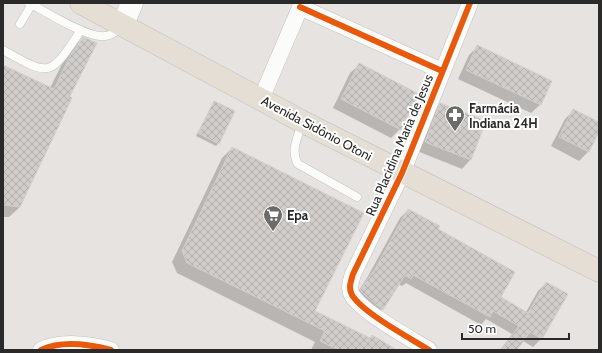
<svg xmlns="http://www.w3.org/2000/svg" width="602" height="353" viewBox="0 0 602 353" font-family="Cabin,sans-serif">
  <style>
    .shadow { fill: #0003 }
    .building { fill: url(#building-cross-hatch); stroke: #d2cfcc }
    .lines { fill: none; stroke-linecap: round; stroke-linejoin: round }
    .service-casing { stroke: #c2c1c1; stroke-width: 9 }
    .minor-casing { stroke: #c2c1c1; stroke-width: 17 }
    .secondary-casing { stroke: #c2c1c1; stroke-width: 23 }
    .primary-casing { stroke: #bfbebd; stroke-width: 23 }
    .service { stroke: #fbfbfa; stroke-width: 8 }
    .minor { stroke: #fbfbfa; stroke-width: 16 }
    .secondary { stroke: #fbfbfa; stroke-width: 22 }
    .primary { stroke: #e4ded5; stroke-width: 22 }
    .cycleway-casing { stroke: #fff; stroke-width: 8 }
    .cycleway { stroke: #e8590c; stroke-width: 6 }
    .labels { text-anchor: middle; stroke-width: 4; stroke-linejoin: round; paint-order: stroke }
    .poi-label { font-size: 13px; font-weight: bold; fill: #2a2a2a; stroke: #fff; text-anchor: start }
    .street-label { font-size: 13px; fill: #2a2a2a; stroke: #fff }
  </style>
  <defs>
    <pattern id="building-cross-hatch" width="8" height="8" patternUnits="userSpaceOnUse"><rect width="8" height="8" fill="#cfccc9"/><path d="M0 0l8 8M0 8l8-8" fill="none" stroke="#b2afad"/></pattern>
  </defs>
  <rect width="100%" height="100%" fill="#e7e3e0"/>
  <path class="shadow" d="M83 38 68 97 20 207 9 217H3V66L50 88 61 66 72 49Z
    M478 46 551 81 540 105 531 113 458 79 469 55Z
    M359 65 400 129 391 138 333 108 350 73Z
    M214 102 219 143 216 146 196 136Z
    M440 104 485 122 470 160 462 169 417 151 432 113Z
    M574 110 599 123V130L588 152 579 161 551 146 565 119Z
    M232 148 314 311 395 350H311L315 342 177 273 172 262 222 158Z
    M408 210 437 230 500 297 526 312 538 291 546 283 567 295 541 339 533 347 523 341 516 350H500L512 334 486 319 481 325 406 283 402 286 398 284 382 309 374 317 353 299 367 278 400 218Z"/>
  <path class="building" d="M83 37 97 43 70 96 72 98 20 207 3 205V65L54 89 71 54Z
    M477 45 552 81 541 105 466 70Z
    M359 63 419 94 401 130 341 99Z
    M214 101 235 111 219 144 198 133Z
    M440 103 486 121 471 160 425 142Z
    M573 109 599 122V132L589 152 559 137Z
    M232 147 364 213 315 311 370 338 372 335 397 350H339L320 341 325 331 187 263 182 251Z
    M408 209 440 226 438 229 515 272 501 297 528 313 546 282 568 294 542 339 530 332 517 350H501L519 326 493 311 490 317 413 275 411 279 405 275 383 310 365 295 360 290 375 269Z"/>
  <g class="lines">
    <defs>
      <path id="service" d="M29 3C46 12 83 35 100 36 110 37 115 33 121 26
        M20 24 32 4
        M3 50C52 78 50 76 81 30
        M302 123C298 137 290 151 298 164L357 197"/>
      <path id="minor" d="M300 7 442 71
        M261 99 302 3
        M41 350C62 340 88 344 111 350
        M429 350C410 338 363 313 352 295 348 288 351 281 353 274L402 173 470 3"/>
      <path id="secondary" d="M123 24 132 3"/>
      <path id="primary" d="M81 3 303 122 599 271"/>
    </defs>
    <use href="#service" class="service-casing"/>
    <use href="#minor" class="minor-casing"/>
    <use href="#secondary" class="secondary-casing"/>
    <use href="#primary" class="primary-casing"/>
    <use href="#service" class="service"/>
    <use href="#minor" class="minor"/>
    <use href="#secondary" class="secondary"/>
    <use href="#primary" class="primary"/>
    <defs>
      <path id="cycleway" d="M300 7 442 71
        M41 350C62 340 88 344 111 350
        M429 350C410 338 363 313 352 295 348 288 351 281 353 274L402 173 470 3"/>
    </defs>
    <use href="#cycleway" class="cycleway-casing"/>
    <use href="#cycleway" class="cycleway"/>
  </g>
  <defs>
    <symbol id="pharmacy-pin" viewBox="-11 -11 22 30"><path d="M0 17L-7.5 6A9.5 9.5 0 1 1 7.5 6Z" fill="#6c6b6a" stroke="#fff"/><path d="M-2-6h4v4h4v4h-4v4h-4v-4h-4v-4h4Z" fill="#fff"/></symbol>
    <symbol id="supermarket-pin" viewBox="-11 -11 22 30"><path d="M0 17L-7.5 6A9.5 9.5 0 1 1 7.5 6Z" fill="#6c6b6a" stroke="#fff"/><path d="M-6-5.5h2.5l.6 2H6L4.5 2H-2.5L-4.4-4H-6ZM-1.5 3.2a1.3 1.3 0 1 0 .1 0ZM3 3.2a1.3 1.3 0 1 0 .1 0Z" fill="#fff"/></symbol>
  </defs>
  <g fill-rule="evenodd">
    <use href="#pharmacy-pin" x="444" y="104" width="22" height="30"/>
    <use href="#supermarket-pin" x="262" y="204" width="22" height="30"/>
  </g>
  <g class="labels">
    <g class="poi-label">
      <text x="469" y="113">Farmácia<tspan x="469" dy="15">Indiana 24H</tspan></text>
      <text x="287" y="220">Epa</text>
    </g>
    <g class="street-label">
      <text transform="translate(317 128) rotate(28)" y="5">Avenida Sidônio Otoni</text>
      <text transform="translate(399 145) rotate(-67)" y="5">Rua Placidina Maria de Jesus</text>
    </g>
  </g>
  <rect width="602" height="353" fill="none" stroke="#2a2a2a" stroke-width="8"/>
  <path d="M462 333v6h107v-6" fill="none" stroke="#2a2a2a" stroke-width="2"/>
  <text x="468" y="333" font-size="12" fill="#2a2a2a" stroke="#ffffff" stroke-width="3" paint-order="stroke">50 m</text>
</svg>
